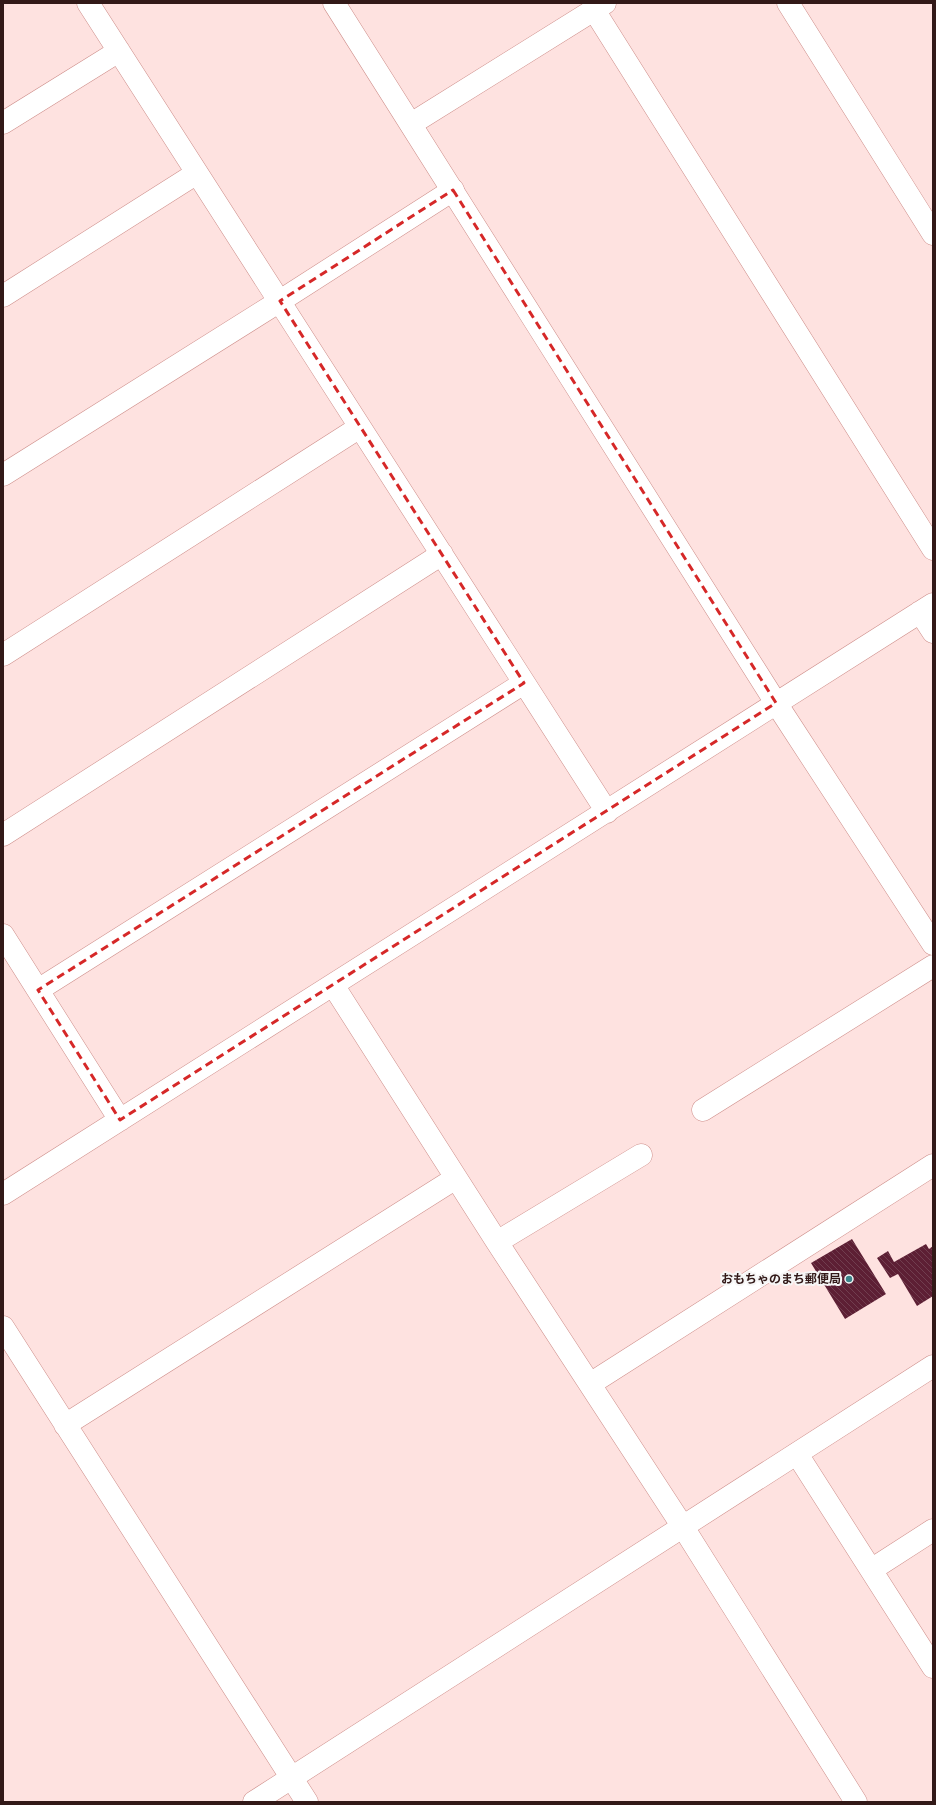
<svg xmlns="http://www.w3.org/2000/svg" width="936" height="1805" viewBox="0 0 936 1805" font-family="Signika,'Noto Sans JP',sans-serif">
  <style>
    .building { fill: url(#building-back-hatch) }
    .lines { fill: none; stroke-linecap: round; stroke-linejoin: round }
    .minor-casing { stroke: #ce8e8a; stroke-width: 23 }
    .tertiary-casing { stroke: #ce8e8a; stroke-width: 23 }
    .minor { stroke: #fff; stroke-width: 22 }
    .tertiary { stroke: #fff; stroke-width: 22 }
    .marked { fill: none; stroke: #d62828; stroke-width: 3; stroke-dasharray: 8 5; stroke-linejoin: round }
    .poi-dot { fill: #3b8389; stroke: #f6f6f6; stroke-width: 1.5 }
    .labels { text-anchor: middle; stroke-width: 4; stroke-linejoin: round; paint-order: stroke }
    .poi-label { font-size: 12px; font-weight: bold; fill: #321918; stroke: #f6f6f6; text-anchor: end }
  </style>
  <defs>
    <pattern id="building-back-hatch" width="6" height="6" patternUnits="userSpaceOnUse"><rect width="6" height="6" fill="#5d1f34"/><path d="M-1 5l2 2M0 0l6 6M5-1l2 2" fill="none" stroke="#713e4f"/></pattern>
  </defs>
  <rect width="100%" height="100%" fill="#fee2e0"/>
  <path class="building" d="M852 1239 886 1294 845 1319 811 1263Z
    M926 1244 929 1249 933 1246V1296L917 1306 898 1274 890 1278 877 1258 888 1251 894 1262Z"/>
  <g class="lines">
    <defs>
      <path id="minor" d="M88 3 607 812
        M788 3 933 234
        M594 10 933 549
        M3 123 119 51
        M411 124 605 3
        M3 296 197 173
        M3 475 280 301 453 190
        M920 612 933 632
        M3 655 360 427
        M3 835 442 554
        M3 935 120 1120
        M333 985 497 1242 683 1527 856 1802
        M38 990 524 683
        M703 1110 933 966
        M3 1194 933 604
        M497 1242 641 1155
        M3 1327 307 1802
        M590 1384 933 1165
        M65 1425 456 1178
        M797 1454 933 1667
        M871 1570 933 1530"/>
      <path id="tertiary" d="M334 3 776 703 933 944
        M254 1802 933 1366"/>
    </defs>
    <use href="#minor" class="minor-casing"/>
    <use href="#tertiary" class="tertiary-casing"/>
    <use href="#minor" class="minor"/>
    <use href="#tertiary" class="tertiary"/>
  </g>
  <path class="marked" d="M453 190 776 703 120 1120 38 990 524 683 280 301Z"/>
  <circle class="poi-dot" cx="849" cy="1279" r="4"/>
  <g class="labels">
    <g class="poi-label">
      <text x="841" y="1283">おもちゃのまち郵便局</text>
    </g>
  </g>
  <rect width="936" height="1805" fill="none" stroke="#321918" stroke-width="8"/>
</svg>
